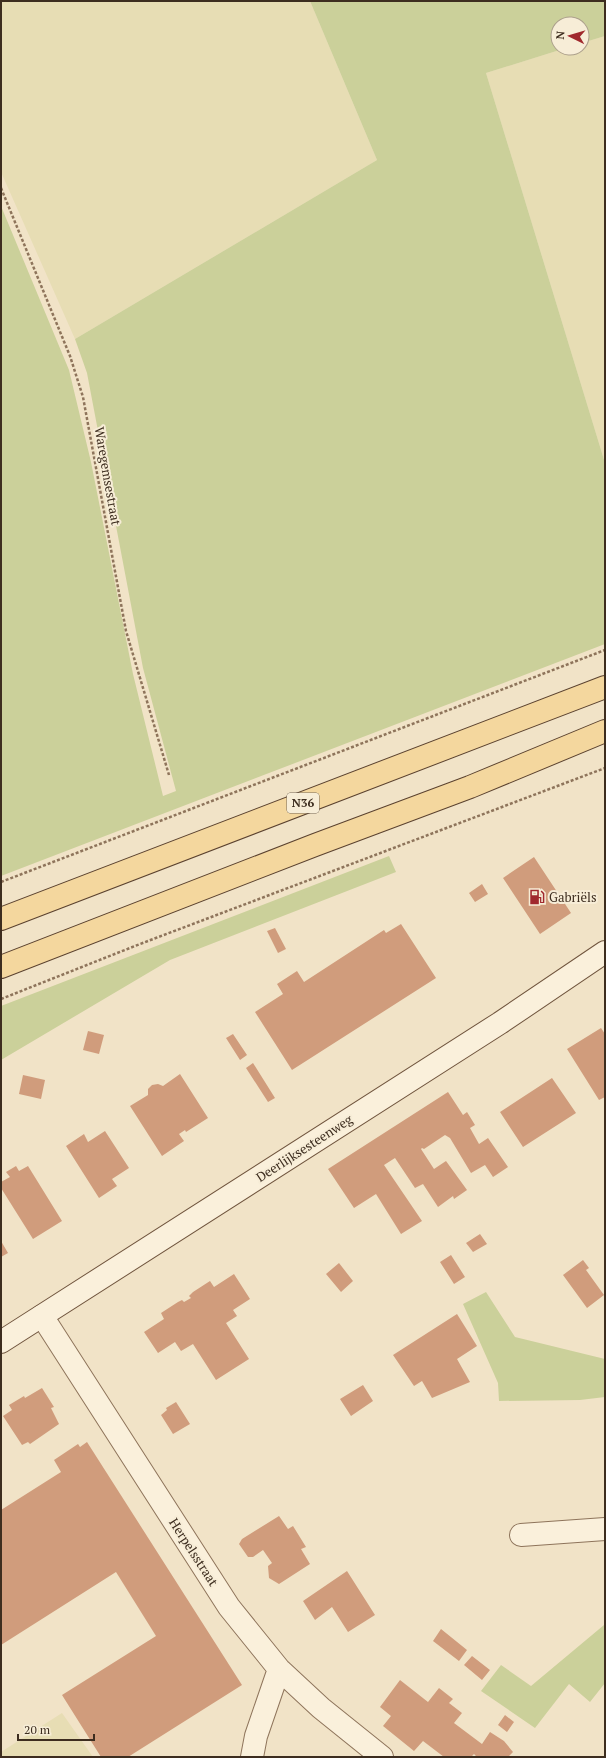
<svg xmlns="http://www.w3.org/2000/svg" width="606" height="1758" viewBox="0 0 606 1758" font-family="'PT Serif',serif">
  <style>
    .farmland { fill: #e7ddb4 }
    .green { fill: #cbd09a }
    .building { fill: #d09c7c }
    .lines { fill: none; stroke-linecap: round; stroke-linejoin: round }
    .minor-casing { stroke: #8e745b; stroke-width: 24 }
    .secondary-casing { stroke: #70553e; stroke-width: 24 }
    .primary-casing { stroke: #5b422f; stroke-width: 24 }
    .path { stroke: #8e745b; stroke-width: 2.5; stroke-dasharray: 3 2; stroke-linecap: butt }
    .minor { stroke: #faf0db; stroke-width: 22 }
    .secondary { stroke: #faf0db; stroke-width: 22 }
    .primary { stroke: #f4d79e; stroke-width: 22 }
    .labels { text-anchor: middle; stroke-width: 4; stroke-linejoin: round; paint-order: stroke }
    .shield { fill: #f7edd7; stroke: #756756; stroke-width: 1 }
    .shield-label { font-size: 12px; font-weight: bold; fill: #3d2d1f }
    .street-label { font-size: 13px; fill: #3d2d1f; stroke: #f7edd7 }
    .poi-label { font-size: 13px; fill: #3d2d1f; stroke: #f7edd7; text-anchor: start }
  </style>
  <rect width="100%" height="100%" fill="#f1e3c7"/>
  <path class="farmland" d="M1 1H310L377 160 75 339 1 172Z
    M605 36V463L486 73 566 48H582V43Z
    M62 1713 93 1757H1V1752Z"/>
  <path class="green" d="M310 1H605V36L582 43V24H558V48H566L486 73 605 463V644L1 876V206L69 370 91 462 133 674 163 796 176 791 143 668 87 373 75 339 377 160Z
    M389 856 396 872 170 960 1 1060V1006Z
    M486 1292 515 1337 605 1359V1397L580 1400 499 1401 498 1383 463 1304Z
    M604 1625 605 1626V1683L590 1702 569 1684 535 1728 481 1691 501 1665 531 1686Z"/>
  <path class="building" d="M534 857 571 913 540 934 503 878Z
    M482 884 488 894 475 902 469 893Z
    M401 924 436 978 292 1070 255 1012 283 994 277 984 297 971 304 982 384 930 386 933Z
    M275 928 286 949 278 953 267 931Z
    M601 1028 605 1034V1097L599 1100 567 1049Z
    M88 1031 104 1035 99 1054 83 1050Z
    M233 1034 247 1055 240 1060 226 1038Z
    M253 1063 275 1098 268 1102 246 1068Z
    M180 1074 208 1118 186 1132 185 1130 179 1134 184 1141 162 1156 130 1106 148 1095V1089L152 1085 158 1084 163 1086Z
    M23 1075 45 1080 41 1099 19 1094Z
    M552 1078 576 1113 523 1147 500 1112Z
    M448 1092 463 1115 467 1112 475 1125 470 1128 479 1144 488 1138 508 1167 493 1177 485 1165 471 1173 450 1138 445 1135 424 1149 422 1148 421 1149 434 1169 446 1161 467 1190 454 1199 453 1196 438 1207 423 1184 415 1188 395 1158 384 1165 422 1221 401 1234 376 1194 354 1208 328 1169Z
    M105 1131 129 1168 112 1179 117 1186 99 1198 66 1146 84 1134 88 1142Z
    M16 1166 19 1171 28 1166 62 1221 33 1239 1 1188V1182L10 1177 6 1172Z
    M480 1234 487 1244 473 1252 466 1243Z
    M1 1241 8 1253 1 1257Z
    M451 1255 465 1277 454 1284 440 1262Z
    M583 1260 589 1268 586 1270 604 1295 587 1308 563 1275Z
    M339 1263 353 1281 341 1292 326 1274Z
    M234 1274 250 1299 233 1310 237 1316 226 1323 249 1359 216 1380 193 1344 181 1351 175 1342 158 1353 144 1332 164 1319 161 1313 178 1302 182 1300 184 1302 191 1298 189 1296 193 1292 210 1281 214 1287Z
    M457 1314 477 1346 457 1359 470 1382 432 1398 422 1381 414 1386 393 1355Z
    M363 1385 373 1401 351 1416 340 1399Z
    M42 1388 54 1407 51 1408 59 1424 30 1444 28 1442 22 1445 3 1416 12 1410 9 1405 24 1396 25 1398Z
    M176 1402 190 1424 173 1434 161 1415 167 1410 166 1408Z
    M87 1442 242 1685 128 1757H101L62 1695 156 1636 116 1572 1 1645V1510L61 1472 54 1460 78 1444 80 1447Z
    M279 1516 288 1529 293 1526 306 1547 301 1549 310 1564 279 1584 269 1578 268 1566 272 1563 263 1550 253 1557H248L239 1544 242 1539Z
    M347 1571 375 1615 348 1632 332 1607 315 1620 303 1601Z
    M441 1629 467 1650 459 1661 433 1641Z
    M472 1656 490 1670 482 1680 464 1665Z
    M400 1680 428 1702 439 1688 453 1699 449 1703 462 1713 454 1723 482 1744 490 1732 504 1741 513 1752 508 1757H477L474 1754 471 1757H444L423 1741 414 1751 383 1726 391 1716 380 1707Z
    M505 1715 514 1722 507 1732 498 1725Z"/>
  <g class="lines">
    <defs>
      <path id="minor" d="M42 1316 229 1607 279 1669 321 1708 382 1757
        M521 1535 605 1529
        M252 1757 256 1736 279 1669"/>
      <path id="secondary" d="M1 1342 500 1023 605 952"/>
      <path id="primary" d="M1 919 605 687
        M1 967 315 845 470 787 605 731"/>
    </defs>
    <use href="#minor" class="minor-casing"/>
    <use href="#secondary" class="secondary-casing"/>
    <use href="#primary" class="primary-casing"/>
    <path class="path" d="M1 188 70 356 83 397 126 631 169 775
      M1 882 605 650
      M1 999 140 944 605 768"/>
    <use href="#minor" class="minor"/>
    <use href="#secondary" class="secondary"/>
    <use href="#primary" class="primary"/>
  </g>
  <defs>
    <symbol id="fuel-bare" viewBox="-9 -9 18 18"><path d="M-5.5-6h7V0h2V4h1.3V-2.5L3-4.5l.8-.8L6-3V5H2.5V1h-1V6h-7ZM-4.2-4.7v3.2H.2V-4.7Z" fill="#a0282d" stroke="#f7edd7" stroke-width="2.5" paint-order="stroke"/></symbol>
  </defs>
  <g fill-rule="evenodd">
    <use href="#fuel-bare" x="526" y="886" width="22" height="22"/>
  </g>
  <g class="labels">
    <rect class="shield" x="287" y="793" width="32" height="20" rx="3"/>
    <g class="shield-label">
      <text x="303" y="807">N36</text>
    </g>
    <g class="street-label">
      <text transform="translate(108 476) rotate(80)" y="5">Waregemsestraat</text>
      <text transform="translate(304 1148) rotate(-33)" y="5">Deerlijksesteenweg</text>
      <text transform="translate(194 1552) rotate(57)" y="5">Herpelsstraat</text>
    </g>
    <g class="poi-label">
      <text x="549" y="902">Gabriëls</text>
    </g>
  </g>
  <rect width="606" height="1758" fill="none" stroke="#3d2d1f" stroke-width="4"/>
  <g transform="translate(570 36) rotate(275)"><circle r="19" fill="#f7edd7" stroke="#ada08d"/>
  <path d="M0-3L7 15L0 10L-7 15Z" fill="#a0282d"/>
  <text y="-6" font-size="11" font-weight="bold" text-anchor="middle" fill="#3d2d1f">N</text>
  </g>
  <path d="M18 1734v6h76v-6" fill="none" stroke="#3d2d1f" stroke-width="2"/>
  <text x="24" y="1734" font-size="12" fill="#3d2d1f" stroke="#f7edd7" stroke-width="3" paint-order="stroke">20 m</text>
</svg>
